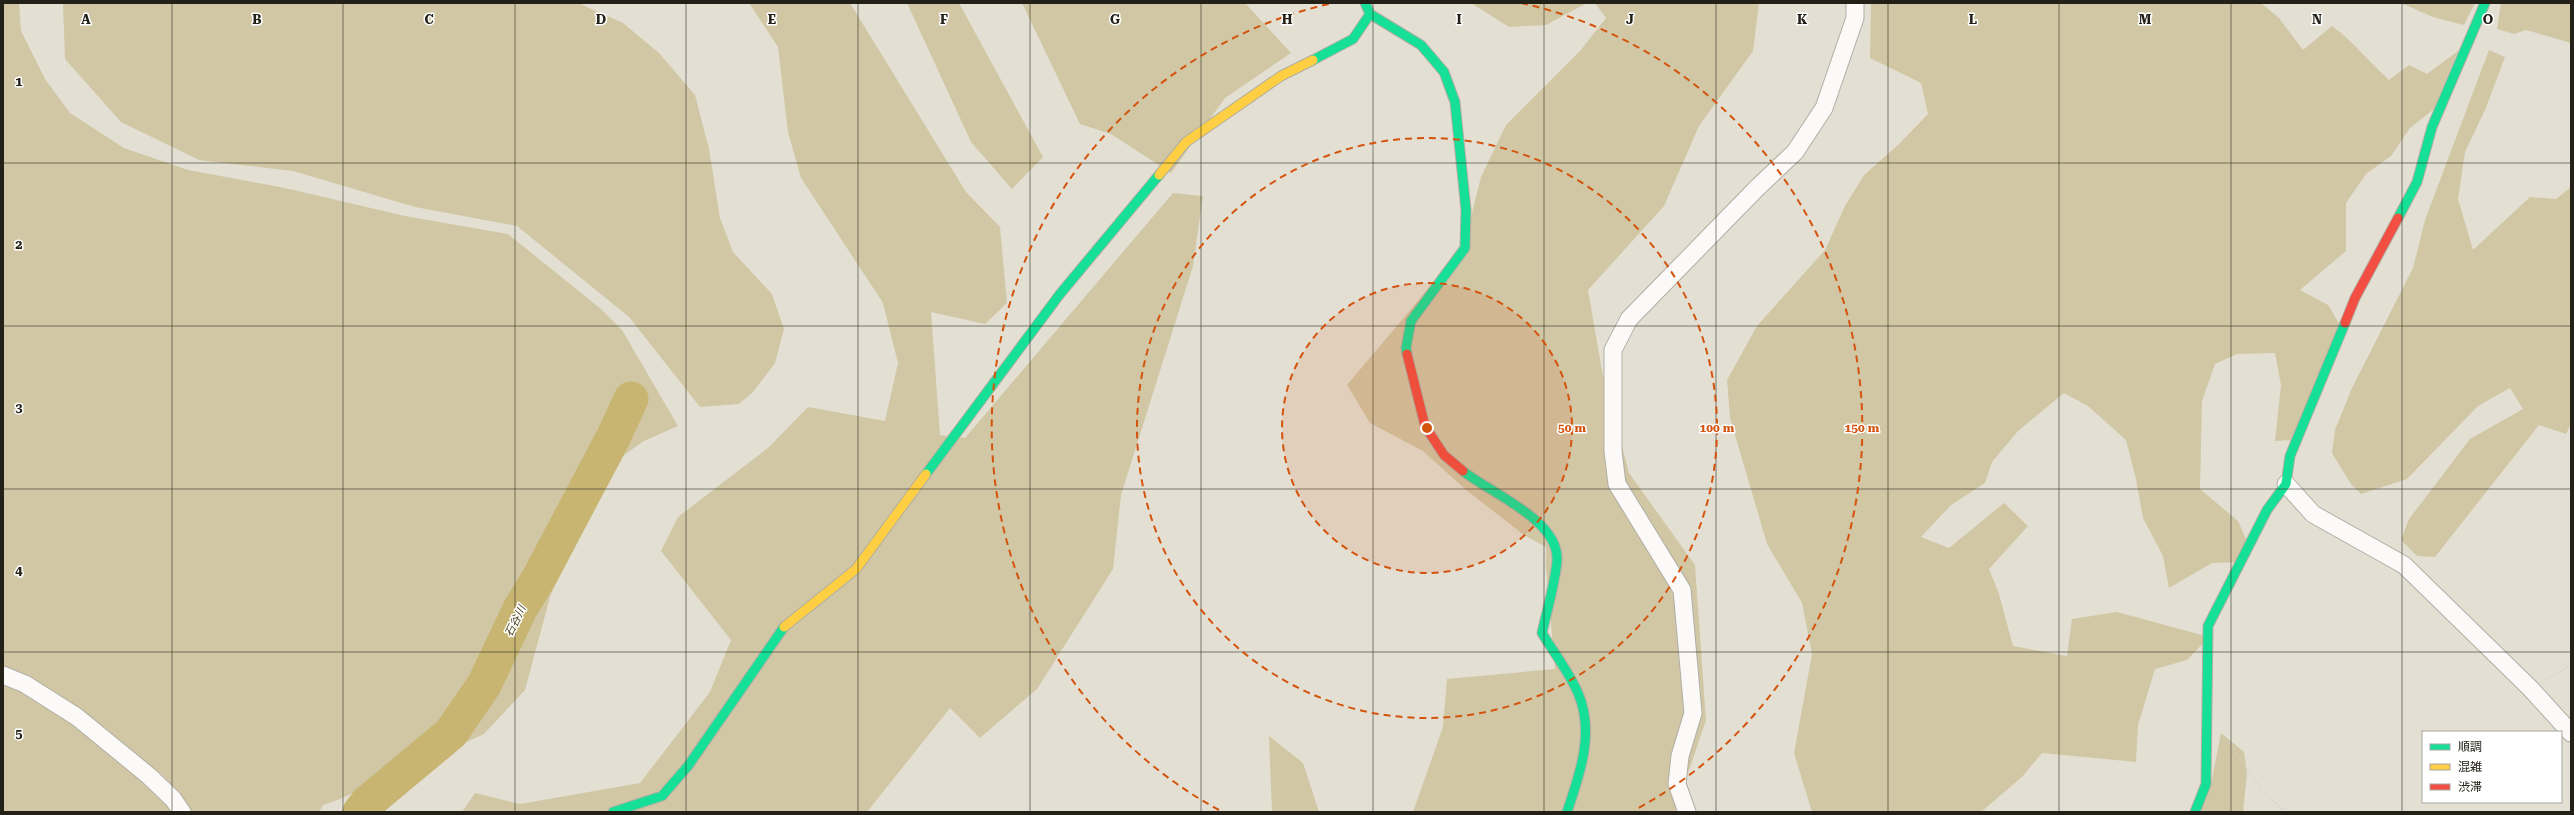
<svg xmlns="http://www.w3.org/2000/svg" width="2574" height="815" viewBox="0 0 2574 815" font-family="'Roboto Serif','Noto Sans JP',serif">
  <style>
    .green { fill: #d1c7a5 }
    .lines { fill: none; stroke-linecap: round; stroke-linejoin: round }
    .river { stroke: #c7b571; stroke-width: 35 }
    .street-casing { stroke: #b0aea4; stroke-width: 19 }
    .fast-casing { stroke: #b0aea4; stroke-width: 11 }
    .slow-casing { stroke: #b0aea4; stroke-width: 11 }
    .jam-casing { stroke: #b0aea4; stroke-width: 11 }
    .path { stroke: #d3d2cf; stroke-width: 2.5; stroke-dasharray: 1 3; stroke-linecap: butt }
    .street { stroke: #fbfaf8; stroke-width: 17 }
    .fast { stroke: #16e098; stroke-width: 9 }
    .slow { stroke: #ffcf43; stroke-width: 9 }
    .jam { stroke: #f24e42; stroke-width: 9 }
    .grid { fill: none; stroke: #222017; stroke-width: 1; stroke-opacity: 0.55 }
    .ring { fill: none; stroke: #d4530d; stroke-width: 2; stroke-dasharray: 7 5 }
    .labels { text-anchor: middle; stroke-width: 3; stroke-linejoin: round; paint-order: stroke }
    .water-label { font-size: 11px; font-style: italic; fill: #4e441d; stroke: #fff }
    .grid-label { font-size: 13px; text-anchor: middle; font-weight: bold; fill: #222017; stroke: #fff; stroke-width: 3; stroke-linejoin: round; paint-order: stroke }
    .centre { fill: #d4530d; stroke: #fff; stroke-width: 2 }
    .ring-label { font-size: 12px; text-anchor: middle; font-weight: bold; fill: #d4530d; stroke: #fff; stroke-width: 3; stroke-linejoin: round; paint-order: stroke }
  </style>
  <rect width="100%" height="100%" fill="#e3e0d3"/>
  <path class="green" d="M3 3H19L21 31 45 79 70 113 124 148 188 170 285 188 405 216 508 234 601 309 622 330 678 426 644 441 614 462 596 488 550 597 525 690 484 734 340 799 323 805 319 812H3Z
    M63 3H578L623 23 659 53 695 95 709 149 720 218 733 252 772 294 784 329 775 363 753 392 739 404 700 407 629 317 517 226 415 207 293 171 199 160 121 122 65 59Z
    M749 3H850L966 192 1000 227 1007 303 985 324 931 312 940 435 965 438 1173 193 1203 196 1193 266 1121 495 1113 569 1037 689 980 738 950 708 867 812H462L475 793 520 804 640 783 710 692 731 640 661 551 678 517 768 448 808 407 885 421 898 363 883 303 801 178 788 132 778 47Z
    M899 3H959L1043 157 1012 189 971 142 907 3Z
    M1022 3H1245L1291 53 1225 98 1171 173 1111 134 1080 124Z
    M1471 3H1587L1546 25 1509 27Z
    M1595 3H1759L1753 51 1699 126 1664 206 1588 290 1602 371 1629 473 1695 565 1706 720 1675 812H1413L1443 727 1447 679 1555 669 1546 568V547L1524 535 1465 489 1423 451 1370 423 1347 385 1427 290 1466 237 1481 177 1506 125 1580 51 1606 18Z
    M1871 3H2261L2279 18 2303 50 2332 26C2352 40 2370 63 2389 80L2409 65 2427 74 2458 51 2434 109 2410 128 2391 156 2366 174 2346 203V251L2300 290 2328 305 2340 325 2295 440 2275 441 2281 385 2275 353 2237 354 2215 364 2202 401 2200 489 2238 521 2249 546 2243 562 2212 563 2169 588 2163 556 2143 518 2136 479 2126 440 2088 406 2064 393 2018 431 1992 462 1985 483 1951 505 1921 537 1949 548 2004 503 2028 526 1989 569 1999 594 2013 646 2067 656 2072 619 2117 612 2209 637 2187 660 2155 669 2138 725 2136 762 2042 753 2022 777 1981 812H1812L1794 753 1812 654 1802 603 1767 544 1730 418 1727 380 1757 326 1825 250 1845 206 1864 175 1899 144 1928 114 1921 83 1870 58Z
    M2401 3H2475L2464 25 2433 17Z
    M2501 3H2571V43L2526 30 2514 34 2497 29Z
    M2489 50 2505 57 2485 110 2465 152 2458 199 2473 250 2530 197 2556 199 2571 187V424L2566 434 2539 425 2435 557 2417 556 2401 540 2409 519 2470 439 2523 409 2510 388 2478 406 2407 479 2361 494 2351 484 2332 453 2335 430 2352 388 2413 268 2425 220Z
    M2221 733 2244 752 2247 774 2243 812H2193L2212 779Z
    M1269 736 1303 763 1319 812H1272Z"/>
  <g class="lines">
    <path class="river" d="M360 812 367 803 451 733 484 685 520 609 540 576 614 436 631 399"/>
    <defs>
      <path id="street" d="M2286 484 2313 514 2404 565 2530 688 2571 733
        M3 675 25 684 77 717 149 776 173 799 182 812
        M1687 812 1677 784 1680 756 1693 713 1682 590 1617 484 1613 451V350L1629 319 1757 188 1795 152 1824 108 1855 18V3"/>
      <path id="fast" d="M1365 3 1370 14 1421 45 1444 72 1455 102 1466 210 1465 248 1411 321 1406 348 1407 354
        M1313 60 1353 39 1370 14
        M2398 218 2417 182 2432 127 2485 3
        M1463 471C1490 493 1560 520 1557 561 1555 584 1547 610 1542 633 1554 653 1569 672 1578 693 1595 732 1580 774 1567 812
        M926 474 1060 294 1159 175
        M613 812 662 796 688 766 784 627
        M2195 812 2206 784 2208 626 2267 510 2286 484 2290 456 2345 323"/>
      <path id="slow" d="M1159 175 1186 142 1281 76 1313 60
        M784 627 856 569 926 474"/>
      <path id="jam" d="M2345 323 2355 298 2398 218
        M1407 354 1425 426 1444 455 1463 471"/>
    </defs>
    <use href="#street" class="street-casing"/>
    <use href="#fast" class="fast-casing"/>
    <use href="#slow" class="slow-casing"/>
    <use href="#jam" class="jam-casing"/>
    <path class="path" d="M2546 679 2571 665
      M2229 743 2261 789 2285 812"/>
    <use href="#street" class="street"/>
    <use href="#fast" class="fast"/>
    <use href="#slow" class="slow"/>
    <use href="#jam" class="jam"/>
  </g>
  <path class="grid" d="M172 3V812M343 3V812M515 3V812M686 3V812M858 3V812M1030 3V812M1201 3V812M1373 3V812M1544 3V812M1716 3V812M1888 3V812M2059 3V812M2231 3V812M2402 3V812M3 163H2571M3 326H2571M3 489H2571M3 652H2571"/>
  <circle cx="1427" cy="428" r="145" fill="#d4530d" fill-opacity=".12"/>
  <g class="ring">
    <circle cx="1427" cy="428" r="145"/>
    <circle cx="1427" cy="428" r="290"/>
    <path d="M1219 810A435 435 0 0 1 1333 3M1521 3A435 435 0 0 1 1635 810"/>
  </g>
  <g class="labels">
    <g class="water-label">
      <text transform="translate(515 621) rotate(-64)" y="4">石谷川</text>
    </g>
  </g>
  <g class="grid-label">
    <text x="86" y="24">A</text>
    <text x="257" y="24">B</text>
    <text x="429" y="24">C</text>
    <text x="601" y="24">D</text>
    <text x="772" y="24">E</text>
    <text x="944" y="24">F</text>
    <text x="1115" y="24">G</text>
    <text x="1287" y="24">H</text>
    <text x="1459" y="24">I</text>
    <text x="1630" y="24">J</text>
    <text x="1802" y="24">K</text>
    <text x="1973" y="24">L</text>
    <text x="2145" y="24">M</text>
    <text x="2317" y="24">N</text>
    <text x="2488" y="24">O</text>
    <text x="19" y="86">1</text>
    <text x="19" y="249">2</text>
    <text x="19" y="412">3</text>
    <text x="19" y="575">4</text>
    <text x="19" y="738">5</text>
  </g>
  <circle cx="1427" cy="428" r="6" class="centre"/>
  <g class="ring-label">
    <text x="1572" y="432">50 m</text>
    <text x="1717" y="432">100 m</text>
    <text x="1862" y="432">150 m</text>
  </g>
  <rect width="2574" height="815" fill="none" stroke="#222017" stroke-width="8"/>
  <rect x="2422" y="731" width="140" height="72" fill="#ffffff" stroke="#a7a6a2"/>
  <rect x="2430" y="744" width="20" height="6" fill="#16e098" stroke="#a7a6a2"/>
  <text x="2458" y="751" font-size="12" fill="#222017">順調</text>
  <rect x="2430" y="764" width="20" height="6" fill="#ffcf43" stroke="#a7a6a2"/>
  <text x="2458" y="771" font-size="12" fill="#222017">混雑</text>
  <rect x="2430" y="784" width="20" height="6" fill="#f24e42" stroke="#a7a6a2"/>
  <text x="2458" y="791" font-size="12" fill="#222017">渋滞</text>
</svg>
